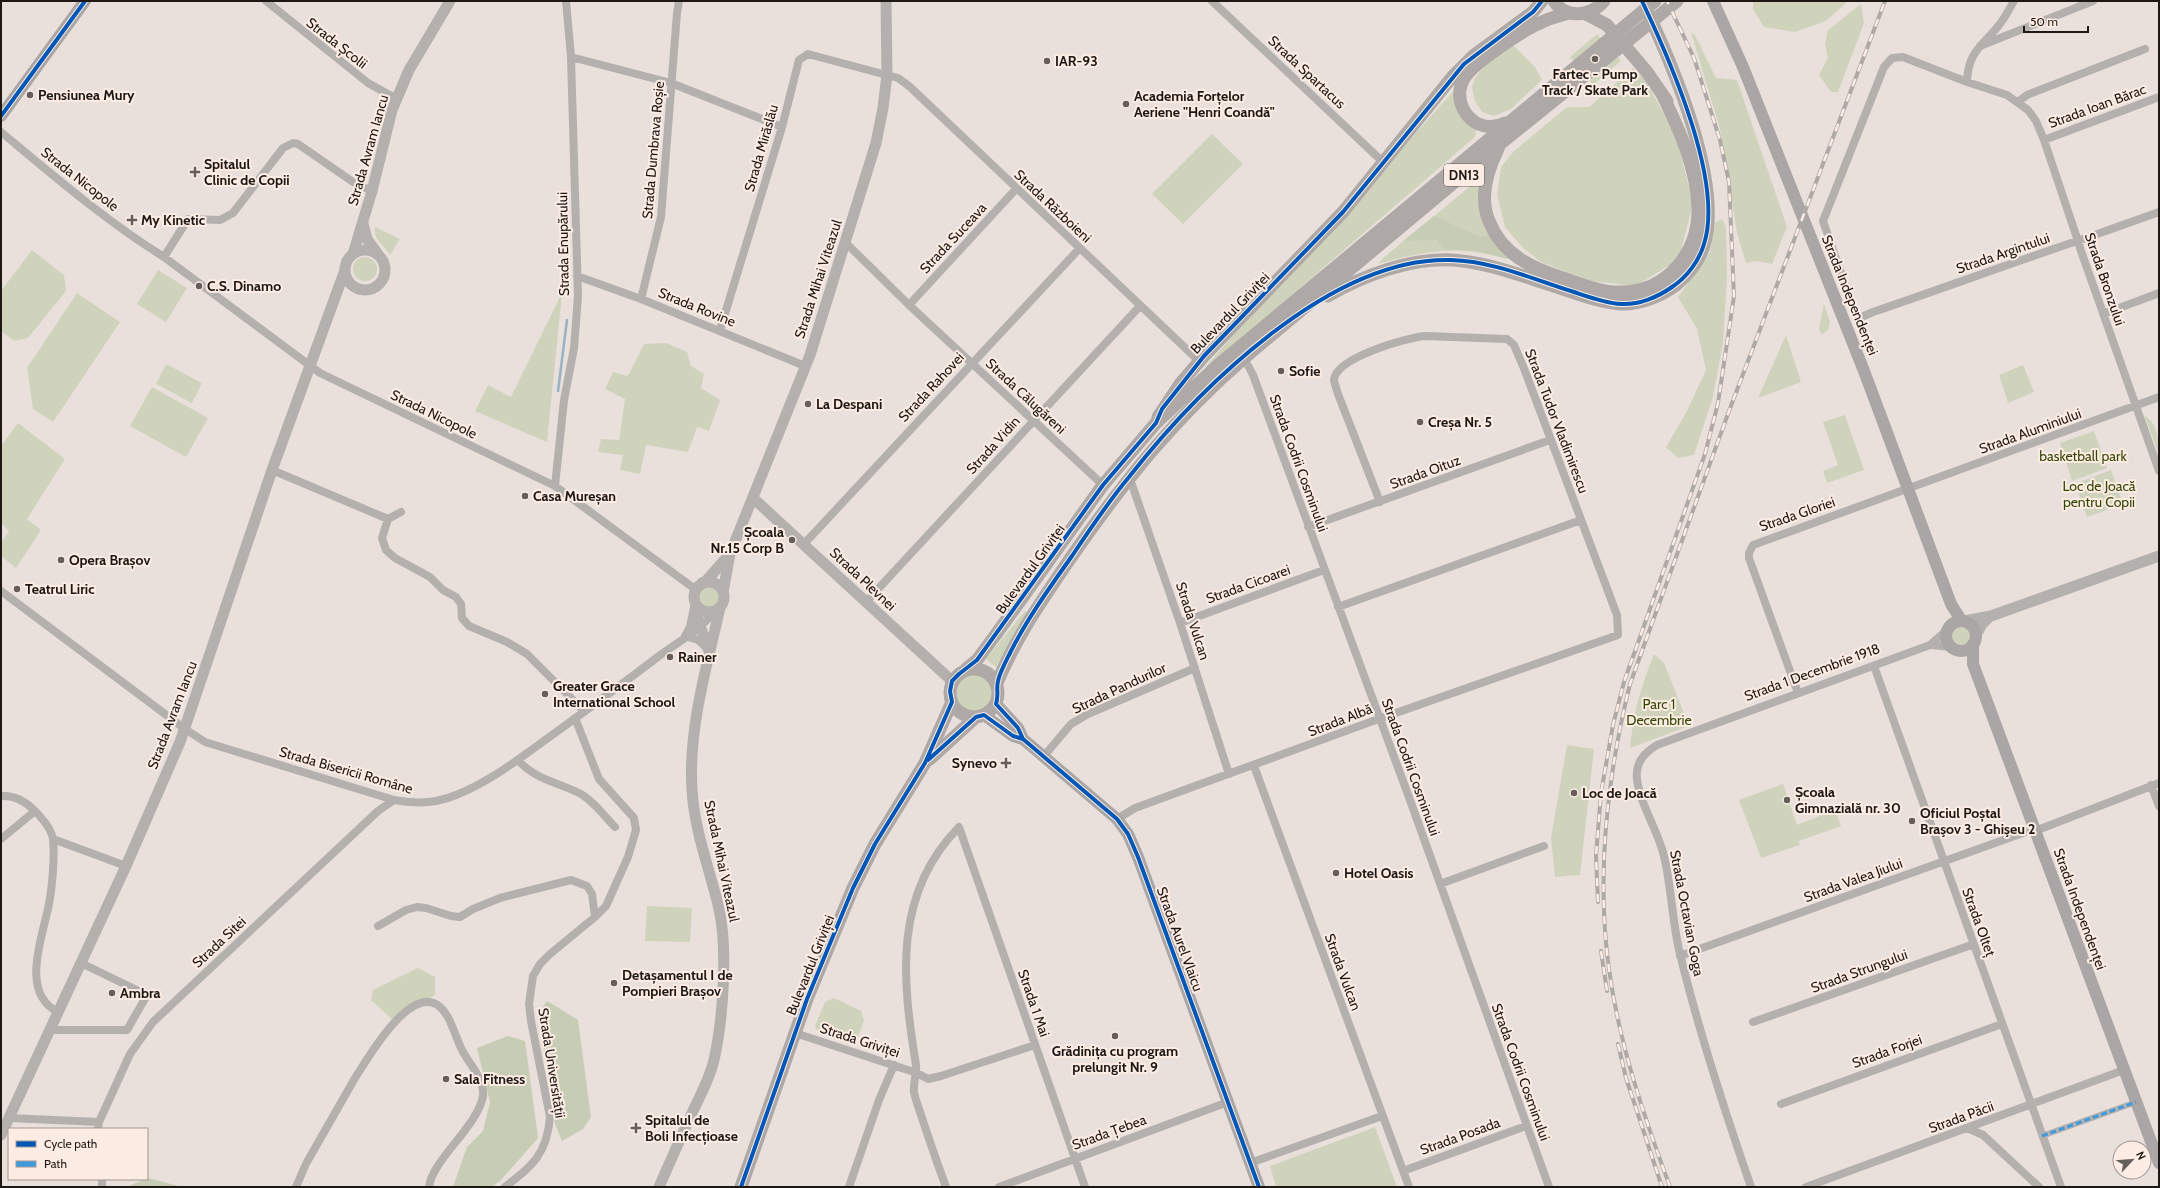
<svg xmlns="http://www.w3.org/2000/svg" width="2160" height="1188" viewBox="0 0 2160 1188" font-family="Cabin,sans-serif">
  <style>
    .green { fill: #cfd3bc }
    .forest { fill: #c7ccb4 }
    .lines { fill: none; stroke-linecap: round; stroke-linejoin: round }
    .stream { stroke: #98b2c4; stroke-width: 2.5 }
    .pedestrian { stroke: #b3b0ae; stroke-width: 6 }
    .minor { stroke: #b3b0ae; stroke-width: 8 }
    .tertiary { stroke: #b3b0ae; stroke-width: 11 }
    .secondary { stroke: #aaa6a5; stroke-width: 12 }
    .primary { stroke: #aea9a6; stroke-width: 13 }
    .rail-casing { stroke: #aea9a6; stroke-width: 4 }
    .rail { stroke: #fcece3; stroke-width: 2.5; stroke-dasharray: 8; stroke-linecap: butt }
    .quiet { stroke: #3c9adf; stroke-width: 3; stroke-dasharray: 6 3; stroke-linecap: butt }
    .cycleway-casing { stroke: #fcece3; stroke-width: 6 }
    .cycleway { stroke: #0057b8; stroke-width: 4 }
    .poi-dot { fill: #655e5b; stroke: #fcece3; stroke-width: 1.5 }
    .labels { text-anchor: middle; stroke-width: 4; stroke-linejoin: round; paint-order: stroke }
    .shield { fill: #fcece3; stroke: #615853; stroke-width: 1 }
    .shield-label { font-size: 13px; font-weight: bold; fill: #1e1815 }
    .street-label { font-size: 14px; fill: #1e1815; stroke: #fcece3 }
    .poi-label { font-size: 14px; font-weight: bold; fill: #1e1815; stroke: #fcece3; text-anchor: start }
    .park-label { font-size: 14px; fill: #364807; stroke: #fcece3 }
  </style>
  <rect width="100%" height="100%" fill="#e9e0dc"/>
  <path class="green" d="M1753 1H1848L1826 21 1795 32 1764 27 1753 9Z
    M1861 4 1864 23 1838 92H1831L1819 75 1828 58 1825 43 1828 30Z
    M1691 32 1695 35 1716 78 1737 80 1787 227 1772 264 1757 261 1746 263 1737 233 1720 129Z
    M1597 34 1621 61 1593 85 1570 57Z
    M1507 39 1535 67 1542 80 1511 109 1494 116 1482 112 1475 101 1472 87 1475 78Z
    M1633 68 1643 76 1676 136 1693 203 1679 259 1636 286 1591 281 1541 262 1523 248 1505 227 1497 194 1501 167 1514 151 1567 107H1589Z
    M1458 86 1476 129 1475 137 1207 368 1205 367Z
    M1212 134 1243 164 1183 224 1152 194Z
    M1484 175 1481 198 1507 259C1457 245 1428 250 1378 264L1383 258Z
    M1722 219 1726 228 1727 275 1723 345 1712 400 1694 455 1678 458 1666 447 1687 411 1706 370 1697 329 1678 297 1710 252 1715 223Z
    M375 227 400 239 390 255C385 246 372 239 375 227Z
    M32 250 64 275 66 291 28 338 14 341 1 331V291Z
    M353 269a12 12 0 1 1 24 0a12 12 0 1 1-24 0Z
    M158 270 187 288 166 322 137 304Z
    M77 293 120 322 53 422 33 409 27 368Z
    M562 293 547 442 475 411 488 385 511 397Z
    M1824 304 1830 322 1828 330 1822 334 1820 332 1819 328Z
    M1786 335 1801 382 1758 398Z
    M666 343 687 352 691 366 704 374 701 388 720 400 709 431 697 427 688 452 646 445 640 474 620 470 623 455 598 452 601 439 619 440 625 399 605 389 613 372 628 376 644 344Z
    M166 364 202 383 192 403 156 384Z
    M2023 365 2034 392 2008 403 1999 375Z
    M152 387 208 418 186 457 130 426Z
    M1845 415 1864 470 1827 483 1823 471 1838 465 1823 422Z
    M2144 415C2158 424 2159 440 2159 455Z
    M18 423 65 459 27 519 41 530 16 568 1 556V543L9 531 1 523V446Z
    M2094 431 2107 468 2072 481 2060 443Z
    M2111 470 2123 504 2087 517 2075 484Z
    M697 598a11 11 0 1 1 22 0a11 11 0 1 1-22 0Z
    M1025 611 1028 613 996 667 986 659Z
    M1951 635a10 10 0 1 1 20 0a10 10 0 1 1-20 0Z
    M1654 654 1664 663 1689 726 1630 748C1633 715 1641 685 1654 654Z
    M955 693a19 19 0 1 1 38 0a19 19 0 1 1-38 0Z
    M1567 745 1594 749 1580 875 1555 877 1551 838Z
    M1783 784 1797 825 1835 810 1841 826 1799 841 1800 845 1761 858 1739 800Z
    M647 906 692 908 690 942 645 941Z
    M418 968 435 977V995L392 1019 371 1000 373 990Z
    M834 998 861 1011 864 1021 854 1046 819 1033 815 1026 825 1002Z
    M1375 1127 1397 1187H1276L1270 1166Z"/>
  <path class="forest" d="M1434 216 1480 237 1493 234 1509 255 1507 259 1479 251 1443 249 1437 240 1403 241Z
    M547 1001 578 1020 591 1117 583 1129 562 1141 555 1124 539 1012Z
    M508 1036 525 1041 538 1138 500 1181 491 1187H453L467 1147 483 1131 490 1102 477 1048Z
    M148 1178 182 1187H130L131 1185Z"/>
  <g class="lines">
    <path class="stream" d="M558 391 567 320"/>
    <path class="pedestrian" d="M2042 1136 2136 1102"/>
    <path class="minor" d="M266 1 368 83 397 99
      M1212 1 1384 163
      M1980 46 2093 1
      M571 57 671 83 782 127
      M1967 82C1968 51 1982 47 1999 25 2005 18 2009 9 2014 1
      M2018 102 2027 95 2145 49
      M1 132C54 176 106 221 164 257L320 373 555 486 695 589
      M2044 140 2159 97
      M2159 212 2086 238C2014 262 1944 288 1873 312L1857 319 1823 221 1884 67 1892 58 1903 57 1967 82 2007 95 2028 110 2036 121 2044 140 2078 241 2081 251 2159 471
      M846 243 909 305 1103 485
      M164 257 188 219 220 220 233 213 283 148 293 143 298 144 353 182 372 191
      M577 276 641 299 805 366
      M641 299 661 217 677 13 679 1
      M909 305 1016 189
      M2103 314 2159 293
      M720 330 782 127 799 60 808 54 898 78 909 86 1199 361
      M1244 358 1253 375 1410 800 1549 1187
      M272 470 388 519 401 512
      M1129 476 1180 623 1229 774
      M555 486 564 400 574 348 578 296 571 57 566 1
      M388 519 382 538 386 550 395 558 430 577 443 590 456 597 461 604 462 618 469 626 507 642 527 654 584 711
      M1308 527 1550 440
      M804 544 1079 249
      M1 591 185 729 205 742 394 800C415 804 435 804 456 795 489 782 519 759 548 738 584 712 620 686 655 659 674 644 700 631 714 612
      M866 602 1140 306
      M1338 607 1581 520
      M1180 623 1324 570
      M685 636 690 627 694 607
      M685 636 698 640 708 649
      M1932 645 1951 647
      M1874 666 2061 1187
      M1798 693 1749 558V553L1753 545 2159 397
      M1044 756 1071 724 1088 714 1195 668
      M518 760C534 779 557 782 579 793 593 800 604 816 615 827
      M1254 766 1409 1187
      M2151 785 2159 806
      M1 796C14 795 25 801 34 810 41 817 52 829 53 840 55 856 52 888 49 904 43 936 19 993 58 1012
      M1117 819 1135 808 1373 721 1618 635 1617 615 1525 371 1514 345 1507 339 1425 336C1406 338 1338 357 1334 379 1334 383 1337 390 1338 394L1380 502
      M2035 831 2159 783
      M1 839 35 811
      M53 839 126 866
      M1440 884 1544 846
      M378 926 406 910 417 907 426 908 451 916 460 917 473 909 500 898 571 880 587 886 592 894 595 917
      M1680 956 2034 829
      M1753 1022 1974 944
      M50 1030H127L147 995 81 963
      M795 1033 917 1073 928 1079 941 1076 1035 1045
      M357 1075C369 1056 412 982 440 1007 451 1017 455 1036 462 1050 469 1064 485 1079 483 1096 478 1126 432 1160 429 1187
      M1781 1104 2002 1024
      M9 1118 99 1122
      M1967 1128 1983 1135 2039 1187
      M98 1129 99 1122 130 1054 153 1022 378 811 394 800
      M307 1162 355 1078
      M1250 1163 1382 1116
      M1403 1171 1526 1126
      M102 1179V1187
      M296 1187 305 1166
      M505 1187C533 1165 547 1154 550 1117L531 1021 529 1004 533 976 540 964 550 954 595 917 606 906 628 857 636 830 634 818 599 779 575 718
      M849 1187 879 1100 894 1065
      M946 1187C937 1163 929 1139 921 1115 919 1108 915 1099 914 1092 913 1082 917 1074 916 1065 902 979 893 894 959 827L1085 1187
      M999 1187 1228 1102
      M1751 1187C1725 1112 1700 1035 1681 958 1672 925 1672 889 1664 856 1658 830 1640 805 1637 779 1635 763 1645 752 1657 745L1930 645 1946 631
      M1806 1187 2124 1070"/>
    <path class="tertiary" d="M363 224 367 239 377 253
      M345 270a20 20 0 1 1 40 0a20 20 0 1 1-40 0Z
      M353 254 372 191 392 110 409 70 450 1
      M753 498 952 681
      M694 597a15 15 0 1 1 30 0a15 15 0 1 1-30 0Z
      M702 583 706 581 730 554
      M723 592 730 554 810 355 876 143 883 108 887 75 886 1
      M696 605 698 620 709 651
      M1964 621 1991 616 2159 556
      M1976 635 1982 624 1990 616
      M1 1135 126 866 180 742 272 470 345 270
      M659 1187C670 1162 681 1137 692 1113 700 1096 710 1078 714 1060 723 1020 728 949 719 909 710 870 694 830 692 789 688 730 707 665 720 608"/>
    <path class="secondary" d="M1713 1 1743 67 1864 371 1951 604 1961 620
      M1 116 85 1
      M1946 636a15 15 0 1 1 30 0a15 15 0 1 1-30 0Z
      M1973 644V664L2159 1163
      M996 704 1018 728 1023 739 1117 819 1128 834 1138 857 1259 1187
      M984 715 1013 736 1023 739"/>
    <path class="primary" d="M1554 1C1566 20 1591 16 1604 1
      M1586 14 1607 25 1647 72 1667 101
      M1505 123C1475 138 1448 103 1465 77 1474 63 1523 30 1540 23 1549 18 1559 16 1569 13
      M1498 149C1487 171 1479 197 1489 221 1502 254 1531 268 1563 278 1581 284 1602 293 1621 292 1667 292 1699 252 1698 208 1697 168 1679 129 1662 94
      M1328 296C1364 275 1410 258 1452 260 1486 262 1519 275 1551 285 1573 292 1597 302 1621 304 1640 305 1661 296 1676 285 1689 274 1701 259 1705 242 1721 181 1675 71 1649 15
      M1158 417 1180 384 1204 356 1343 212 1453 76 1473 56 1533 12 1542 1
      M950 693a24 24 0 1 1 48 0a24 24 0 1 1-48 0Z
      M966 669 977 660 997 633 1103 485 1156 423 1217 366 1655 1
      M997 683C1016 637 1044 597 1072 556 1125 480 1174 419 1244 358L1500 144 1677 1
      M930 759 976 717
      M741 1187 807 999 853 888 875 844 925 763 952 702"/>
    <defs>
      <path id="rail" d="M1598 902 1596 856 1601 793 1613 725 1624 682 1705 454 1718 403 1734 296 1729 182 1720 140 1694 58 1667 1
        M1601 951 1607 991
        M1618 1044 1626 1078 1662 1187
        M1670 1187C1644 1116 1619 1044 1609 969 1596 874 1607 777 1630 684L1729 411 1885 1"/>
    </defs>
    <use href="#rail" class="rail-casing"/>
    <use href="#rail" class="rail"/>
    <path class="quiet" d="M2042 1136 2136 1102"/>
    <defs>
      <path id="cycleway" d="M1 116 85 1
        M928 760 976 717 984 715 1013 736 1023 739
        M741 1187 807 999 853 888 875 844 925 763 952 702 950 691 952 681 959 674 977 660 1103 485 1156 423 1162 409 1204 356 1343 212 1464 64 1533 12 1542 1
        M1259 1187 1138 857 1128 834 1117 819 1023 739 1018 728 996 704C999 696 996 689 998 681 1000 672 1006 661 1010 653 1027 619 1050 587 1072 556 1090 529 1108 502 1129 477 1198 389 1331 256 1451 260 1493 261 1535 280 1574 292 1589 297 1605 303 1621 304 1639 305 1658 297 1672 287 1687 277 1699 261 1704 244 1724 182 1669 58 1642 1"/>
    </defs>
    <use href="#cycleway" class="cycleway-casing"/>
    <use href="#cycleway" class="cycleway"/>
  </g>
  <g class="poi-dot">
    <circle cx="1595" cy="59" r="4"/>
    <circle cx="1047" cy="61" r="4"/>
    <circle cx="30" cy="95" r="4"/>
    <circle cx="1126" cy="104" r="4"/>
    <path d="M193 166h4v4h4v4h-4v4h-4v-4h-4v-4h4z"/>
    <path d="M130 214h4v4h4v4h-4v4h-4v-4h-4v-4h4z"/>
    <circle cx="199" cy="286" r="4"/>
    <circle cx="1281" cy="371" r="4"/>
    <circle cx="808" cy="404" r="4"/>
    <circle cx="1420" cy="422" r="4"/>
    <circle cx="525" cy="496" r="4"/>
    <circle cx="792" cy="540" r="4"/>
    <circle cx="61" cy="560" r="4"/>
    <circle cx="17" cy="589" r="4"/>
    <circle cx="670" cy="657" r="4"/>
    <circle cx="545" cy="694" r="4"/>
    <path d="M1004 757h4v4h4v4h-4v4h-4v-4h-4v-4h4z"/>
    <circle cx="1574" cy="793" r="4"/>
    <circle cx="1787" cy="800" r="4"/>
    <circle cx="1912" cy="821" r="4"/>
    <circle cx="1336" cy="873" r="4"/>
    <circle cx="614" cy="983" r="4"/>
    <circle cx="112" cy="993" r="4"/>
    <circle cx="1115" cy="1036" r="4"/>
    <circle cx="446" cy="1079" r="4"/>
    <path d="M634 1122h4v4h4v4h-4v4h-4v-4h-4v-4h4z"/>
  </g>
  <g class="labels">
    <rect class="shield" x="1444" y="164" width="40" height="22" rx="3"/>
    <g class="shield-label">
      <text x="1464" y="180">DN13</text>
    </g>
    <g class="street-label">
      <text transform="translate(337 43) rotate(38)" y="5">Strada Școlii</text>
      <text transform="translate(1307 72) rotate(43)" y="5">Strada Spartacus</text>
      <text transform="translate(2097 106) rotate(-20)" y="5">Strada Ioan Bărac</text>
      <text transform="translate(761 148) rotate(-74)" y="5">Strada Mirăslău</text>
      <text transform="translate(368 150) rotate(-74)" y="5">Strada Avram Iancu</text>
      <text transform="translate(653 150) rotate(-85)" y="5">Strada Dumbrava Roșie</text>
      <text transform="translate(80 179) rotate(38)" y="5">Strada Nicopole</text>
      <text transform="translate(1053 206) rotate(43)" y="5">Strada Războieni</text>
      <text transform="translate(953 238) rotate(-47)" y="5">Strada Suceava</text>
      <text transform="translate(563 244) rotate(-91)" y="5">Strada Enupărului</text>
      <text transform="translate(2003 253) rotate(-19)" y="5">Strada Argintului</text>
      <text transform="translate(818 279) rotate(-72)" y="5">Strada Mihai Viteazul</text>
      <text transform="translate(2105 279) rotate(71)" y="5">Strada Bronzului</text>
      <text transform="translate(1850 295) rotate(68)" y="5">Strada Independenței</text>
      <text transform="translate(697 307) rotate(22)" y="5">Strada Rovine</text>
      <text transform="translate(1230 313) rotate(-46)" y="5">Bulevardul Griviței</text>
      <text transform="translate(931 387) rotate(-47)" y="5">Strada Rahovei</text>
      <text transform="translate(1026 396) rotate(43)" y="5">Strada Călugăreni</text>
      <text transform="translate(434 414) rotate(26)" y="5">Strada Nicopole</text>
      <text transform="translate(1557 421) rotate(69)" y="5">Strada Tudor Vladimirescu</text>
      <text transform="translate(2030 431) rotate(-20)" y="5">Strada Aluminiului</text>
      <text transform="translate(993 445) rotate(-48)" y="5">Strada Vidin</text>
      <text transform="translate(1299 463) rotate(70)" y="5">Strada Codrii Cosminului</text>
      <text transform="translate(1425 472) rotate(-20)" y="5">Strada Oituz</text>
      <text transform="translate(1797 514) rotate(-19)" y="5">Strada Gloriei</text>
      <text transform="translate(1030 569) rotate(-54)" y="5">Bulevardul Griviței</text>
      <text transform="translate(863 579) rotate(43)" y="5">Strada Plevnei</text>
      <text transform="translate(1248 584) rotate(-20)" y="5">Strada Cicoarei</text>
      <text transform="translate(1193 621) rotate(72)" y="5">Strada Vulcan</text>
      <text transform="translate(1812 672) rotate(-20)" y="5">Strada 1 Decembrie 1918</text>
      <text transform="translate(1119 688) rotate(-25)" y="5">Strada Pandurilor</text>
      <text transform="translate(172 715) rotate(-69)" y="5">Strada Avram Iancu</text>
      <text transform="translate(1340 720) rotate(-21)" y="5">Strada Albă</text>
      <text transform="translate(1411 767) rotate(70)" y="5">Strada Codrii Cosminului</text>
      <text transform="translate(346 770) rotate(16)" y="5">Strada Bisericii Române</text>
      <text transform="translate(722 861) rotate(78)" y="5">Strada Mihai Viteazul</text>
      <text transform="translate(1853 880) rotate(-20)" y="5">Strada Valea Jiului</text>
      <text transform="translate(2080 909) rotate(70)" y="5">Strada Independenței</text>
      <text transform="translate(1687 913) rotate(79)" y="5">Strada Octavian Goga</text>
      <text transform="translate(1979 922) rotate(70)" y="5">Strada Olteț</text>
      <text transform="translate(1180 939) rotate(70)" y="5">Strada Aurel Vlaicu</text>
      <text transform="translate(219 942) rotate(-43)" y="5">Strada Sitei</text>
      <text transform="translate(810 965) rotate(-68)" y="5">Bulevardul Griviței</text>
      <text transform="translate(1859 971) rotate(-20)" y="5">Strada Strungului</text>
      <text transform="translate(1343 972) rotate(70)" y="5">Strada Vulcan</text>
      <text transform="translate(1034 1003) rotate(71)" y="5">Strada 1 Mai</text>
      <text transform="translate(860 1040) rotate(18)" y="5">Strada Griviței</text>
      <text transform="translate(1887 1051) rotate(-20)" y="5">Strada Forjei</text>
      <text transform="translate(552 1063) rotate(81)" y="5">Strada Universității</text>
      <text transform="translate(1521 1072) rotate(70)" y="5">Strada Codrii Cosminului</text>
      <text transform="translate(1961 1117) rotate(-20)" y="5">Strada Păcii</text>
      <text transform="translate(1109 1132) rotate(-20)" y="5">Strada Țebea</text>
      <text transform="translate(1460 1136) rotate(-20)" y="5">Strada Posada</text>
    </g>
    <g class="poi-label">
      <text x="1055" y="66">IAR-93</text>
      <text x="1595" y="79" text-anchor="middle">Fartec - Pump<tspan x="1595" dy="16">Track / Skate Park</tspan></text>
      <text x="38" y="100">Pensiunea Mury</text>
      <text x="1134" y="101">Academia Forțelor<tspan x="1134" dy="16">Aeriene "Henri Coandă"</tspan></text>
      <text x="204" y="169">Spitalul<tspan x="204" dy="16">Clinic de Copii</tspan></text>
      <text x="141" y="225">My Kinetic</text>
      <text x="207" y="291">C.S. Dinamo</text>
      <text x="1289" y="376">Sofie</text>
      <text x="816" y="409">La Despani</text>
      <text x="1428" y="427">Creșa Nr. 5</text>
      <text x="533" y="501">Casa Mureșan</text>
      <text x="784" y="537" text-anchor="end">Școala<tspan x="784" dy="16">Nr.15 Corp B</tspan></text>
      <text x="69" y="565">Opera Brașov</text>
      <text x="25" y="594">Teatrul Liric</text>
      <text x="678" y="662">Rainer</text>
      <text x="553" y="691">Greater Grace<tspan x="553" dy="16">International School</tspan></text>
      <text x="997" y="768" text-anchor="end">Synevo</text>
      <text x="1795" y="797">Școala<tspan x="1795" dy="16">Gimnazială nr. 30</tspan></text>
      <text x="1582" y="798">Loc de Joacă</text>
      <text x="1920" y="818">Oficiul Poștal<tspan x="1920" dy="16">Braşov 3 - Ghişeu 2</tspan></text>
      <text x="1344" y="878">Hotel Oasis</text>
      <text x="622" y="980">Detașamentul I de<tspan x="622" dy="16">Pompieri Brașov</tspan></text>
      <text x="120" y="998">Ambra</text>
      <text x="1115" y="1056" text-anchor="middle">Grădinița cu program<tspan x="1115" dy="16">prelungit Nr. 9</tspan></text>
      <text x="454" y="1084">Sala Fitness</text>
      <text x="645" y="1125">Spitalul de<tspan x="645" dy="16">Boli Infecțioase</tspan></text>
    </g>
    <g class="park-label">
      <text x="2083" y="461">basketball park</text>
      <text x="2099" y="491">Loc de Joacă<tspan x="2099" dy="16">pentru Copii</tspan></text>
      <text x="1659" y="709">Parc 1<tspan x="1659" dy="16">Decembrie</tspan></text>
    </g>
  </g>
  <rect width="2160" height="1188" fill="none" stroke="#1e1815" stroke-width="4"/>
  <rect x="8" y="1128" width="140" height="52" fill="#fcece3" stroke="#a39791"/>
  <rect x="16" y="1141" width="20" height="6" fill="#0057b8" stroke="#a39791"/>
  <text x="44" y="1148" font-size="12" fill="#1e1815">Cycle path</text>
  <rect x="16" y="1161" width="20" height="6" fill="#3c9adf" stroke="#a39791"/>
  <text x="44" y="1168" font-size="12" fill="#1e1815">Path</text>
  <g transform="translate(2132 1160) rotate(64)"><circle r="19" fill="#fcece3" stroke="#a39791"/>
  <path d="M0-3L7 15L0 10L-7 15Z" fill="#655e5b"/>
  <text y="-6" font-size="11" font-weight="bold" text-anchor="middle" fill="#1e1815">N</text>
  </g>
  <path d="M2024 26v6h64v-6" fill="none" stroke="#1e1815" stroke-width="2"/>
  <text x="2030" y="26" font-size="12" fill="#1e1815" stroke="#fcece3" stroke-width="3" paint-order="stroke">50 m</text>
</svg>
